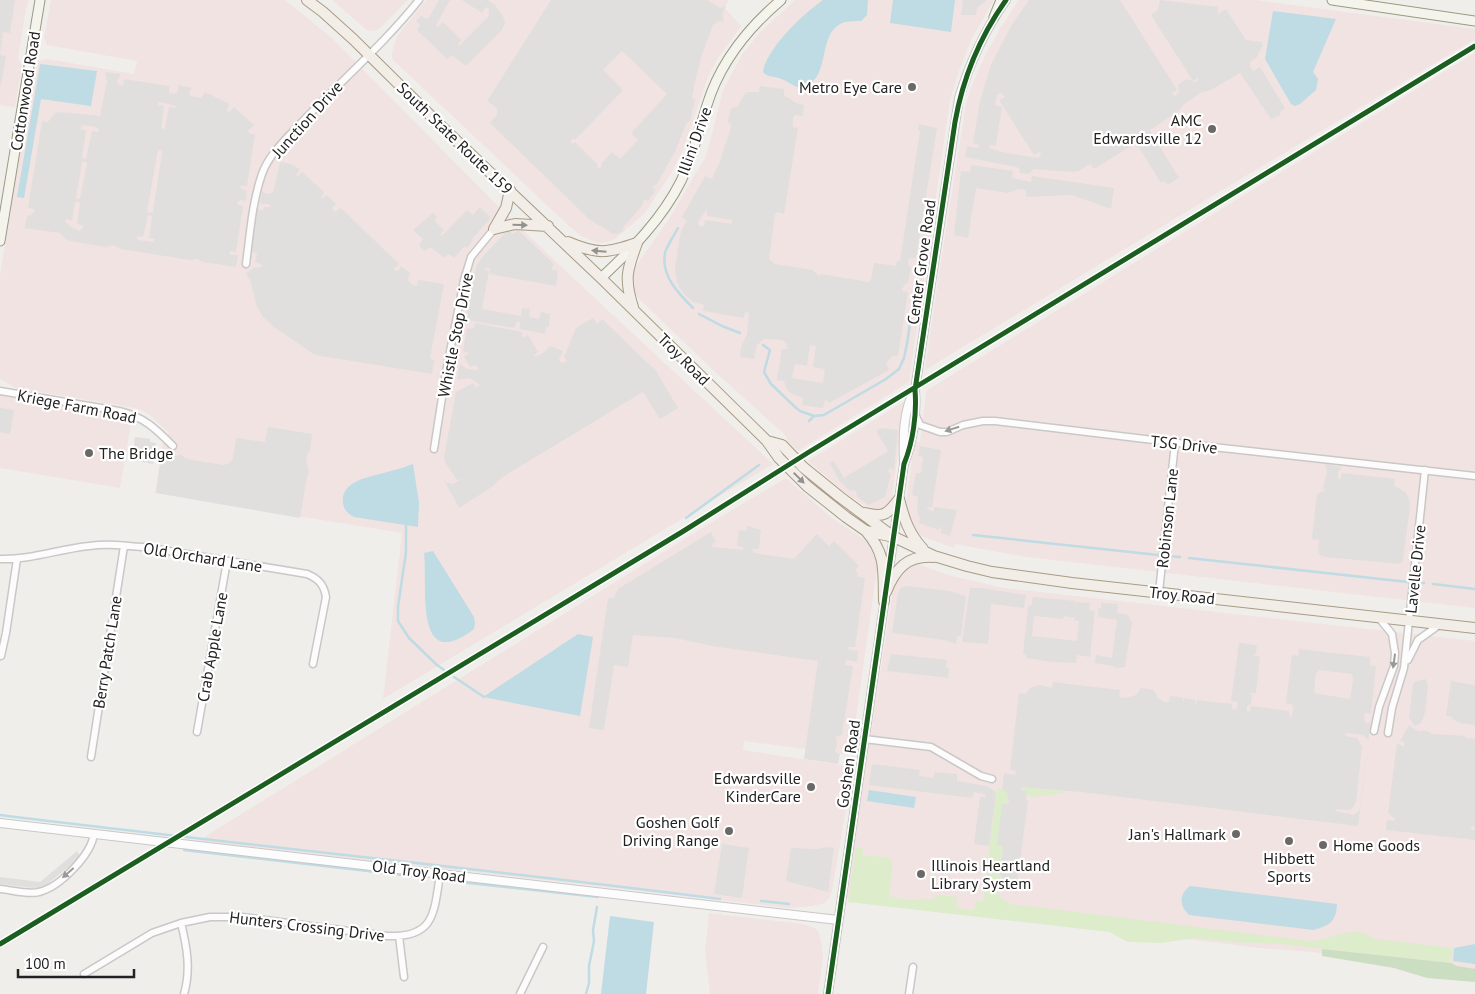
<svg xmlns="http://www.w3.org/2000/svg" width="1475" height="994" viewBox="0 0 1475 994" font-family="'PT Sans',sans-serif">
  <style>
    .commercial { fill: #f1e3e1 }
    .grass { fill: #ddeccb }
    .forest { fill: #cbdec1 }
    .parking { fill: #e0dfde; fill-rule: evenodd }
    .water { fill: #bfdbe3 }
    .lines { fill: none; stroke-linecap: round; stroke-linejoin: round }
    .stream { stroke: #bfdbe3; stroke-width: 2.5 }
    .minor-casing { stroke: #c9c8c7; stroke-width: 9 }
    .tertiary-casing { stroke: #c9c8c7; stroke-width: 10 }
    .secondary-casing { stroke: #999a82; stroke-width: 11 }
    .primary-casing { stroke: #a79c86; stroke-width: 12 }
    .minor { stroke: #fdfcfc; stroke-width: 6 }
    .tertiary { stroke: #fdfcfc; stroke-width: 8 }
    .secondary { stroke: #f4f4ed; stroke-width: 9 }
    .primary { stroke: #f3ede7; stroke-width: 10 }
    .cycleway-casing { stroke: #fff; stroke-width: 8 }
    .cycleway { stroke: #1b5e20; stroke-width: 5 }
    .oneway { fill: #95928e }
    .oneway2 { fill: #9a9a9a }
    .poi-dot { fill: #6a6968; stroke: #fff; stroke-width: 2 }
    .labels { text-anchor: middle; stroke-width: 4.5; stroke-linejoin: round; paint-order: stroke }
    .poi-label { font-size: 16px; fill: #222; stroke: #fff; text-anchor: end }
    .street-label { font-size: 16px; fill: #222; stroke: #fff }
  </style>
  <rect width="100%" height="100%" fill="#f0eeeb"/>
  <path class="commercial" d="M0 0H29L26 8 18 58 22 66 15 107 0 105Z
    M51 0H285L332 38 500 208 569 274 773 464 383 699 402 533 155 493 163 442 169 433 152 417 142 410 135 408 16 388 0 379V275L25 123 38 61 45 59 54 60 134 74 137 61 47 45 44 38Z
    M332 0H408L378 30 368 31Z
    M426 0H729L725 8 741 26 718 58 708 77 683 150 670 175 645 213 615 239 607 242 597 243 581 236 569 226 392 59V52L397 36Z
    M795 0H994L971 40 959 71 950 100 909 382 798 451 789 443 785 435 711 368 632 292V282L633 270 669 219 706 156 723 90 742 55 760 32Z
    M1019 0H1255L1475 29V39L1209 198 925 370 938 280 966 104 973 82 986 54 1001 27Z
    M1475 53V608L1027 557 955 544 954 548 916 534 908 517 906 504 914 442H920L926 391Z
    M0 394 132 417 120 488 0 468Z
    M905 401 892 498 889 504 883 509 872 510 849 496 808 461Z
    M786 478 832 518 867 541 873 548 878 562 852 746 850 752 843 754 744 741 743 750 853 767 832 891 830 897 825 903 812 906 790 908 198 841 712 522Z
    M916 565H920L952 576 1004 588 1475 641V975L1312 952 1260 948 846 898 894 583 897 577 906 569Z
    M709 913 802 924 815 928 818 931 822 945 823 958 818 994H710L705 951Z"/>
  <path class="grass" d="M1021 787 1064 791V793L1034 797 1026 796 1027 791 1021 790Z
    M998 788 1005 790 1008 796V804H1003L998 845 1003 846 998 892 1001 898 1010 904 1311 941C1327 940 1341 931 1358 932 1363 932 1370 937 1376 939L1453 948 1451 963 1280 944 1231 942 1195 938 1162 943 1128 942 1109 932 848 902 856 847 863 848V855L890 858V861H893L889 896 906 900 934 899 935 895 957 897 956 908 974 910 975 901 983 902 996 792Z"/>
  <path class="forest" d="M1322 949 1451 963 1457 966 1475 969V982L1427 978 1394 968 1322 956Z"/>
  <path class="parking" d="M0 0H15L10 33 3 32 0 55 6 56 1 85H0Z
    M439 0H450L436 25 438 27 443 22 461 40 458 44 459 46 488 17 489 13 488 7 485 8 482 13 462 0H488L495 5 503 16 505 23 502 30 466 66 452 55 447 59 417 30 420 25 416 21 421 16 428 19Z
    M551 0H707L721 8 726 6 722 15 724 22 719 21 713 25 702 54 695 82 692 98 695 100 690 121 687 122 675 152 657 184 652 187 656 190 648 201 644 199 641 207 624 226 623 231 617 234H612L609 231 590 220 490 123 497 115V108L487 101ZM622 51 667 94 631 133 638 140 620 159 612 152 601 164 602 166 599 169 597 166 598 165 575 142 572 144 570 141 573 138 575 140 623 90 603 70Z
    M963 0H987L977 8 976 15H961Z
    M1029 0H1120L1177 90 1172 94 1175 96 1179 92 1178 85 1187 79 1196 82 1199 79 1198 78 1193 81 1151 15 1158 10 1160 0 1218 7V14L1226 9 1246 40 1262 42 1263 47H1262L1257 57 1250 62V66L1253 71 1260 67 1285 108 1280 112V115L1271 119 1240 73 1211 90 1202 92 1184 104 1179 111 1150 130 1179 178 1167 185 1165 181 1161 183 1136 143 1094 169 1090 164 1079 171 1072 172 1034 169 1029 174 1020 173V170L1017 167 965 157 967 146 977 148 980 145 973 143 980 101 991 65 1011 26ZM1001 93 1005 97 999 100 1034 155 1040 152 1041 154 1039 158 1006 153 989 148 990 145 996 146 1002 107 995 105 997 95Z
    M105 72 121 74 117 82 119 85H123L124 79 169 86V93L175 94 178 92V85L192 88 189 93 190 96 201 98 205 92 229 104 227 111 229 112 234 107 254 125 248 131 250 134H255L247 186H240L241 189 247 191 246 201 240 200 237 203 238 205 243 206 236 252 231 251 229 252 231 255H238L236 267 203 262 197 259 190 260 120 249 114 245 106 247 70 241 66 239 60 233 25 228 27 216 31 215 35 211 34 209 28 208 42 121 48 122 55 113 61 112 100 116 107 81ZM160 102 176 106 175 108 169 107 165 129 161 128 164 106 158 105V103ZM83 125 97 127 99 130 98 132 92 131 86 159 82 158 86 130 80 129ZM158 150H161L162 153 153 212 149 213 147 211ZM82 161 87 163 80 199 76 198ZM77 201 80 203 77 224 84 226 80 231 73 228 65 222 66 219 72 220 75 203ZM148 215 152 216 149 238 155 239 153 242 138 240 137 238V236L143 237Z
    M760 86 784 89V96L789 98 796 103 804 105 803 116 795 115 793 118V127L798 128 784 214 778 212 775 214 769 259 775 264 813 270 819 276 821 274 869 282 871 280 874 263 896 266 897 261H900L920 131 918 129 919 124 937 128 916 258 909 259 908 265 911 267 908 283 905 284 902 289V291L908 292 898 356H892L886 364 889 370 829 403 825 399 823 408 802 405 803 398 792 394 787 390 784 381 777 380 782 349H788L785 342 781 340 764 339 757 345 754 359 740 357 741 347 747 334 749 313 745 312 744 318 703 311 704 305 693 302 685 295 679 287 676 278 675 269 680 235 682 229 687 221 682 217 705 176 712 179 720 161 731 127 730 123 728 122 731 108 737 107 746 92H759ZM707 209V216L732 220V224L705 220 704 226H699L698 222ZM810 345 816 346 813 367 825 369 823 383 792 378 795 364 807 366Z
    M280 162 291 164 300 169 296 175 298 176 302 172 324 192 321 198H323L327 195 336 204 332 208 334 212 341 208 399 264 394 269 396 271 399 270 401 266 410 273 408 279 411 284 417 286 418 280 444 284 430 358 434 360 432 374 315 355 274 327 263 317 257 307 250 280 246 273 256 267 260 268 262 265 255 262 257 253 252 252 251 253 258 208 259 210 263 211 264 207H271L269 204H260L262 191 266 194 273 193Z
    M971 165 1013 171 1012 178 1031 182 1032 176 1114 188 1111 209 1072 195 1026 197V190L1019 189 1008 193 976 188 968 238 954 235 961 171 970 172Z
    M480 207 491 218 472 239 469 237 473 240 467 248 462 243 465 246 454 258 449 254 445 258 430 247 425 251 419 246 423 239 413 230 433 213 437 217 434 220 444 230 440 235 442 236 467 210 473 215Z
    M508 230 513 234 518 230 554 264 551 269 558 271 556 286 490 274V268H486L484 270 489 271 482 309 521 316 522 308 530 309 529 317 539 319 541 312 550 314 549 327H546L545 334 520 329V322H516L515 328 467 320 468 314 467 313 476 267 483 256Z
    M593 318 597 324 602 319 656 371 678 408 660 419 643 392 501 478 492 487 459 508 444 480 447 483 453 484 462 478 457 480 445 462 444 458 456 392 473 383 476 388 480 385 470 378 457 380 460 364 467 369 477 370 479 369 476 365 470 367 464 357 469 353 463 351 467 328 473 329 475 323 522 332V338L528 335 538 352 534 355V357L543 353 550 346 563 351 559 359 560 362 563 363 567 361 564 357 576 328Z
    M0 408 14 410 10 434 0 432Z
    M268 427 312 434 310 452H308L306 460 309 473 307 476 300 518 156 493 161 458 181 455 187 459 223 465 228 464 233 459 236 438 265 442Z
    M881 428 898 430 894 470 890 468 887 471 891 474 885 497 869 505 857 497 856 491 852 490 850 491 838 479 830 463 834 461 844 478 888 451 876 431Z
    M135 437 150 439V442L156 443 153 464 132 460Z
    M920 446 941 450 932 507H926L931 511H934V507L957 510 950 536 941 533 942 525 939 530 919 523 920 518 917 511 918 497 912 495 916 473H921L923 457 918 456Z
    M1325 464 1342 467 1338 472V478L1340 480 1342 473 1395 479 1394 486 1401 489 1406 493 1409 499 1410 506 1403 560 1400 564 1325 557 1320 555 1318 551 1319 539 1313 540 1312 537 1317 494 1325 490 1323 488 1327 472Z
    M747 526 761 530 759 549H752L754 553 794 559 817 534 829 546 834 541 859 566 855 570 858 574 857 576 865 578 855 647H848L849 650 858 651 857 662 847 660 845 662 846 665 853 666 842 735 836 736 837 745 835 752 840 754 838 764 804 759 818 661 712 646 675 638 633 635 628 667 614 665 604 730 589 728 608 598H614L618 589 711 532 716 542 712 544 713 547 743 550V547L737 546 739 530 746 531Z
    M908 586 950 591 966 596 961 636H957L956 644 944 640 892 633 898 593 901 588Z
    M970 588H981L1026 595 1024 608 991 604 988 644 962 642Z
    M1033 597 1076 601V605L1077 602 1090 603 1089 610 1095 611 1090 657 1077 655 1076 663 1052 662 1026 658V655L1023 654 1028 607 1032 604ZM1034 616 1063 619 1064 616 1075 618 1074 620 1079 621 1077 641 1032 636Z
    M1101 603 1118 604 1117 613 1128 615 1132 623 1125 667 1116 668 1113 666 1095 663 1096 655 1112 658 1117 620 1098 617V609L1101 608Z
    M1239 643 1257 645 1256 654 1253 655 1260 657 1256 693H1249L1252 695 1251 704 1247 707V711L1250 712 1251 706 1289 711 1290 718 1292 716 1293 705 1286 703 1292 655 1298 656 1299 649 1370 657V665L1376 666 1371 713 1364 714 1365 723H1369L1371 718 1358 826 1081 792 1021 787V790L1027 791 1026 800H1028L1016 894 1000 875 1003 846 997 845 1002 804H1008L1009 801 1007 793 1002 788 1004 773 1015 775 1016 773V771L1010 770 1019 693 1026 694 1030 688 1040 685 1052 688 1053 682 1120 690 1119 697 1126 698 1136 695 1141 688 1154 690 1158 698 1164 702H1169L1170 696 1183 698V704L1184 698 1195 700V706L1197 700 1232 704V709L1235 710 1237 708 1238 702 1231 701ZM1319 670 1352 674 1353 680 1350 699 1314 693 1316 673ZM1346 733 1362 735 1367 738 1368 743 1361 806 1358 812 1353 815 1335 811 1336 809 1350 810 1353 807 1356 802 1362 747 1357 738 1345 736Z
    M891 654 947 660 946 667 949 668 948 678 887 671Z
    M1426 679 1428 686 1425 713 1421 723 1415 726 1409 718 1413 684 1416 681Z
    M1451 681 1475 685V725L1460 723 1452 719 1453 717 1446 716Z
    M1409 725 1419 732 1422 730 1430 732 1431 734 1465 736V738L1475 739V828L1472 826 1470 829 1475 830V840L1386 830 1387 820 1394 821 1395 819 1388 813 1397 743 1404 747V742L1400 741Z
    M872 764 920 770 919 776 933 778 935 772 957 774V781L987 786 996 792 989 846 974 844 980 797H986L985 794 974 792 972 798 869 785Z
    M722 844 749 848 742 898 714 894Z
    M828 847 834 848 828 892 786 881 791 848 817 849Z
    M77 851 81 857 41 889 0 884V877L40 882Z"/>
  <path class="water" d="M823 0H868L867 15 861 21C856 21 850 21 845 22 823 29 827 55 819 72 816 80 810 84 803 89 794 87 788 81 779 78 773 76 769 78 763 72 766 49 804 13 823 0Z
    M893 0H955L951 32 890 23Z
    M1273 11 1336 19 1313 72 1318 79 1316 90 1300 104 1295 106 1291 104 1265 59Z
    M40 64 97 71 91 106 41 99 24 198 17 197Z
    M413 464 419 503 418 527 354 517C348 514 343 509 343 502 341 480 371 477 387 472 396 470 405 467 413 464Z
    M433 551 474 617 475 623 474 629C413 676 428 584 424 553Z
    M578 634 593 637 580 716 483 697Z
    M869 790 916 797 914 808 867 801Z
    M1190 886 1337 904C1336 922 1330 925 1314 930L1189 915C1179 906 1179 894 1190 886Z
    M610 916 654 922 646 994H601Z
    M1475 944V964L1453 961 1454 948Z"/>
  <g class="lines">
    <path class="stream" d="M678 228C674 236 667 245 665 253 661 276 678 293 693 308
      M699 314 722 326 740 333
      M763 345 770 350 764 372 771 384 795 407 800 411 814 416
      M809 421 814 416 824 415 886 379 899 369 904 358 907 344 914 295
      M686 518 759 465
      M406 525V552L398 607V621L409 638 437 665 444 670
      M973 535 1158 555
      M1168 556 1180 557
      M1189 558 1408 582
      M1419 583H1424
      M1433 584 1475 589
      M454 677 484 697
      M0 815C240 845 480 868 720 899
      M184 850 420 877
      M459 882 598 897
      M761 901 789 904
      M586 994 589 983V966L594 941 593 930 597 907"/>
    <defs>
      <path id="minor" d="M246 264C250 234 252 203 262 174 269 154 287 138 301 123 340 82 384 44 419 0
        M0 391 119 411C144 417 155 428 173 446
        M916 416 920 425 940 432H947L963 425 983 421H995L1195 445 1475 476
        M434 449 446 372 464 280 471 257 494 229
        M0 559C30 560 59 549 89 546 109 543 130 546 151 548L307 574C319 579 324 585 326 597L313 664
        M1159 592 1175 443
        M1 656 6 633 17 559
        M1408 660 1418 640 1439 625
        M1374 731 1379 707 1394 666 1395 653 1392 634 1379 618
        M197 732 227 561
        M1388 733 1392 708 1404 668 1425 470
        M864 739 931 747 981 776 992 779
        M91 757 124 546
        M0 889C12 890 28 895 39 892 60 887 91 855 94 834
        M181 923C187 947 191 970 184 994
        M399 936 404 977
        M84 974 152 933 181 923 210 917H242L387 936C435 938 434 913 440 874
        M520 994 543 947
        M909 994 913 967"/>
      <path id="tertiary" d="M904 461C903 438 903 409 915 390
        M887 584 904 464C913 442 917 414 915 390L959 98C970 62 984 31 1006 0
        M0 823 838 920
        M828 994 885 598"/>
      <path id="secondary" d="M1332 0 1475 21
        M994 17 1001 0
        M0 241 40 0
        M601 278C632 249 662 219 681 181 693 155 699 131 707 105 720 63 748 28 781 0"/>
      <path id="primary" d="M307 0 323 12 353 39 438 123 601 278 767 441 779 458 807 486 846 517 866 531 894 537 934 556 967 566 992 572 1072 583 1475 628
        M494 229 515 224 548 226
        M494 229 506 208 510 190
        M568 242C598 255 608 253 637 243
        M633 307C624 279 627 270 637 243
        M767 441 782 445 803 467 840 497 891 535
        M899 499C904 519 909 534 923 549
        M865 513C884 518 888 514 899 499
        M866 531C887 555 883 572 884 601
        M886 592C895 569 907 555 934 557"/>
    </defs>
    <use href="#minor" class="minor-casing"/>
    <use href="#tertiary" class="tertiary-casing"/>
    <use href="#secondary" class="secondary-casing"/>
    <use href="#primary" class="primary-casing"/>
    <use href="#minor" class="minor"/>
    <use href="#tertiary" class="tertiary"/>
    <use href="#secondary" class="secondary"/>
    <use href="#primary" class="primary"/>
    <defs>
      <path id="cycleway" d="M0 944 682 532 809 452 1475 46
        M828 994 904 464C913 442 917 414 915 390L955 122C963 77 979 38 1006 0"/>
    </defs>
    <use href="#cycleway" class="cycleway-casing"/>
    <use href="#cycleway" class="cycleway"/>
  </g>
  <defs><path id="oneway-solid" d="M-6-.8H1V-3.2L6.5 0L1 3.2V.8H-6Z" transform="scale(1.25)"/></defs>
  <g class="oneway">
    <use href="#oneway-solid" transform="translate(520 225) rotate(2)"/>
    <use href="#oneway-solid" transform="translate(599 251) rotate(-175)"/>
    <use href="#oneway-solid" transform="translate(799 478) rotate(45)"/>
  </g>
  <g class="oneway2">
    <use href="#oneway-solid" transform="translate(952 429) rotate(162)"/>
    <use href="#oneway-solid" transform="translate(1394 661) rotate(98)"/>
    <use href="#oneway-solid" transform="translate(68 873) rotate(139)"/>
  </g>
  <g class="poi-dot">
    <circle cx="912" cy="87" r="5"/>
    <circle cx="1212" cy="129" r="5"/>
    <circle cx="89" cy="453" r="5"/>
    <circle cx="811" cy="787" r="5"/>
    <circle cx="729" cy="831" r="5"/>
    <circle cx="1236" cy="834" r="5"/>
    <circle cx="1289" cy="841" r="5"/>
    <circle cx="1323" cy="845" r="5"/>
    <circle cx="921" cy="874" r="5"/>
  </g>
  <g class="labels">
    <g class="poi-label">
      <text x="902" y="93">Metro Eye Care</text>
      <text x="1202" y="126">AMC<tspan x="1202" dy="18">Edwardsville 12</tspan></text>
      <text x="99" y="459" text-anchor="start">The Bridge</text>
      <text x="801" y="784">Edwardsville<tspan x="801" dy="18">KinderCare</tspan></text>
      <text x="719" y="828">Goshen Golf<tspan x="719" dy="18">Driving Range</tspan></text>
      <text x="1226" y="840">Jan's Hallmark</text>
      <text x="1333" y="851" text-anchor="start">Home Goods</text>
      <text x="1289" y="864" text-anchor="middle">Hibbett<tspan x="1289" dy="18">Sports</tspan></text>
      <text x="931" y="871" text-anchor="start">Illinois Heartland<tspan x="931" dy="18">Library System</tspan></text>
    </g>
    <g class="street-label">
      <text transform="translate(25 91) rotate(-81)" y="6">Cottonwood Road</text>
      <text transform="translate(307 119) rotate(-48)" y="6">Junction Drive</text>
      <text transform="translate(455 138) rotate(44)" y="6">South State Route 159</text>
      <text transform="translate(694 141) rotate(-70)" y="6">Illini Drive</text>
      <text transform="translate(921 262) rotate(-82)" y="6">Center Grove Road</text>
      <text transform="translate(455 335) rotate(-79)" y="6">Whistle Stop Drive</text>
      <text transform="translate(684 359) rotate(45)" y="6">Troy Road</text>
      <text transform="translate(77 406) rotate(11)" y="6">Kriege Farm Road</text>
      <text transform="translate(1184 444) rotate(6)" y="6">TSG Drive</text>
      <text transform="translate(1167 518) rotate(-84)" y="6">Robinson Lane</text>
      <text transform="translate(203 557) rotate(9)" y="6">Old Orchard Lane</text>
      <text transform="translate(1415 569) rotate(-84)" y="6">Lavelle Drive</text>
      <text transform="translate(1182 595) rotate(6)" y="6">Troy Road</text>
      <text transform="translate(212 647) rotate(-80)" y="6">Crab Apple Lane</text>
      <text transform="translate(107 652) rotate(-81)" y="6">Berry Patch Lane</text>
      <text transform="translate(848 764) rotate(-82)" y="6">Goshen Road</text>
      <text transform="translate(419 871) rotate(7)" y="6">Old Troy Road</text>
      <text transform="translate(307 926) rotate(7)" y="6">Hunters Crossing Drive</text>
    </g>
  </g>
  <path d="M18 969v8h116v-8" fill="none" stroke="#222222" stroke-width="2.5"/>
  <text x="25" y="969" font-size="15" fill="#222222" stroke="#ffffff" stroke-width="4" paint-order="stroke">100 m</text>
</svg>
